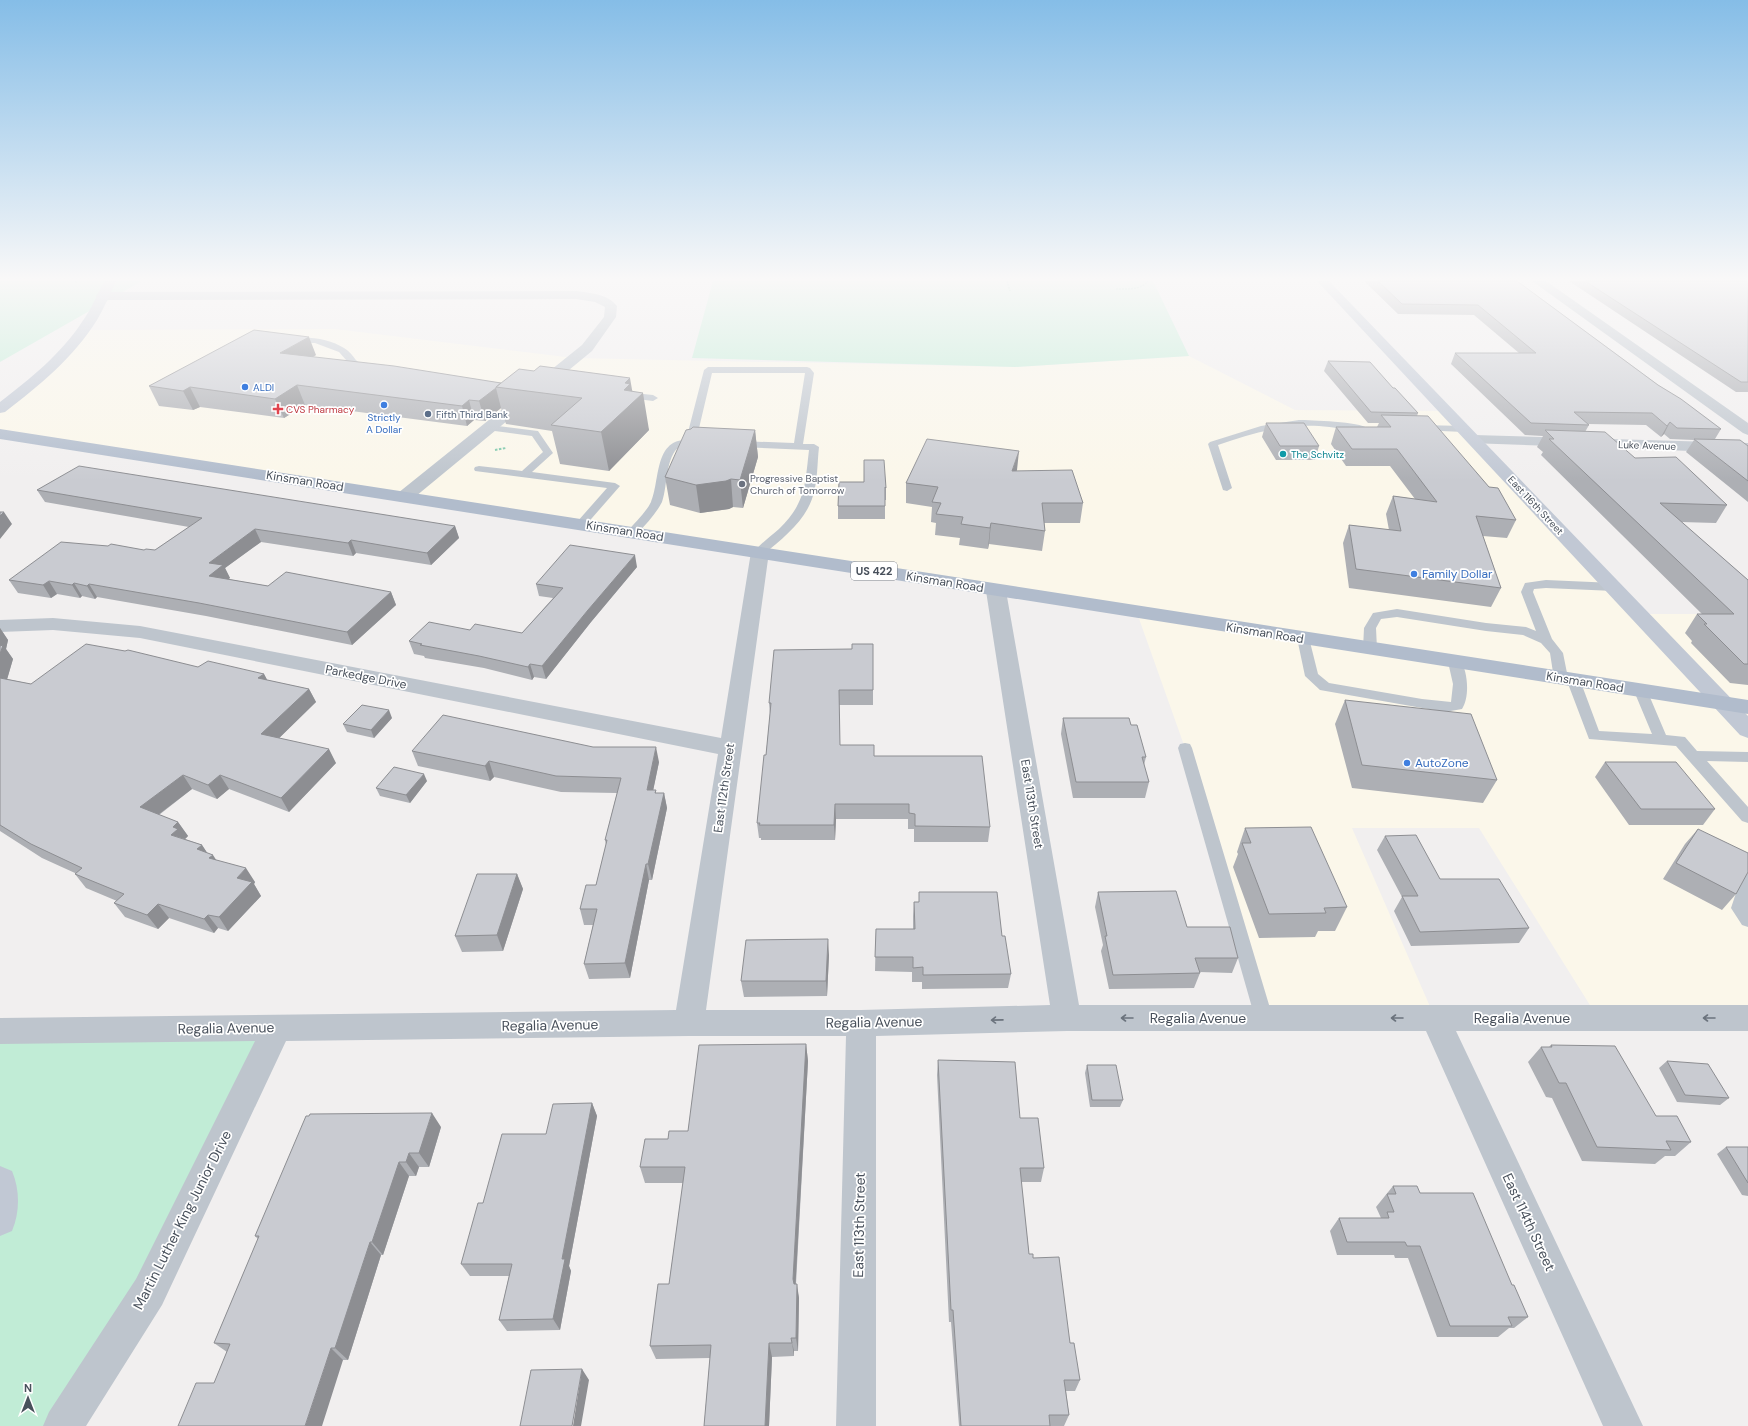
<svg xmlns="http://www.w3.org/2000/svg" width="1748" height="1426" viewBox="0 0 1748 1426" font-family="'DM Sans',sans-serif">
  <style>
    .commercial { fill: #fbf7ea }
    .green { fill: #c1ecd6 }
    .lines { fill: none; stroke-linecap: round; stroke-linejoin: round }
    .path-far1 { stroke: #7bc7a9; stroke-width: 1.5; stroke-dasharray: 2 1; stroke-linecap: butt }
    .path { stroke: #7bc7a9; stroke-width: 2; stroke-dasharray: 2.5 1.5; stroke-linecap: butt }
    .lane { fill: #bec5cd; fill-rule: evenodd }
    .street { fill: #bec5cd; fill-rule: evenodd }
    .secondary { fill: #c1c8d4; fill-rule: evenodd }
    .primary { fill: #b1bccc; fill-rule: evenodd }
    .wall { fill: #adafb4 }
    .shaded-wall { fill: #8d8e92 }
    .building { fill: #c9cbd1; stroke: #8d8e92 }
    .oneway { stroke: #6b737d }
    .shop-dot { fill: #3f7fe0; stroke: #fff; stroke-width: 1.5 }
    .health-dot { fill: #e0444e; stroke: #fff; stroke-width: 1.5 }
    .service-dot { fill: #5c6f8a; stroke: #fff; stroke-width: 1.5 }
    .culture-dot { fill: #0f9aa8; stroke: #fff; stroke-width: 1.5 }
    .worship-dot { fill: #6b7280; stroke: #fff; stroke-width: 1.5 }
    .labels { text-anchor: middle; stroke-width: 3.5; stroke-linejoin: round; paint-order: stroke }
    .far-shop-label { font-size: 10px; fill: #366cbe; stroke: #fff; text-anchor: start }
    .far-health-label { font-size: 10px; fill: #be3a42; stroke: #fff; text-anchor: start }
    .far-service-label { font-size: 10px; fill: #4e5e75; stroke: #fff; text-anchor: start }
    .far-street-label { font-size: 10px; fill: #48505b; stroke: #fff }
    .far-culture-label { font-size: 10px; fill: #0d838f; stroke: #fff; text-anchor: start }
    .far-worship-label { font-size: 10px; fill: #5b616d; stroke: #fff; text-anchor: start }
    .shield { fill: #fff; stroke: #7f848c; stroke-width: 1 }
    .shield-label { font-size: 11px; font-weight: bold; fill: #48505b }
    .street-label { font-size: 12px; fill: #48505b; stroke: #fff }
    .shop-label { font-size: 12px; fill: #366cbe; stroke: #fff; text-anchor: start }
    .near-street-label { font-size: 14px; fill: #48505b; stroke: #fff }
  </style>
  <rect width="100%" height="100%" fill="#f1efef"/>
  <path class="commercial" d="M335 329 574 358 1015 367 1189 356 1295 410 1447 411 1640 614H1748V1018H1598L1479 828H1352L1435 1018H1264L1185 748 1137 613 0 434V409L83 330Z"/>
  <path class="green" d="M0 281H142L0 362Z
    M713 281H1153L1189 356 1015 367 692 358Z
    M277 1028 63 1426H0V1031Z"/>
  <g class="lines">
    <path class="path-far1" d="M76 281V283
      M1007 281 1010 291
      M1116 289C1127 289 1141 290 1148 281"/>
    <path class="path" d="M495 450 506 448"/>
    <path class="lane" d="M289 339C306 335 330 339 344 348 357 356 352 363 371 368L372 370 368 373 354 369 339 352 315 343H292L288 341Z
      M708 367H807L810 368 814 373 803 444H814L819 447C817 464 818 482 812 499 804 522 782 539 764 554H756L754 552C761 543 771 536 779 529 806 503 805 484 809 450L738 447 733 444 738 441 794 443 805 373H712L696 441 702 442 704 444 699 447 680 446C665 457 668 485 662 502 656 514 646 524 637 534H629L627 532C635 522 645 514 651 502 660 482 654 440 686 440L704 370Z
      M624 392 653 395 658 398 653 401 621 397 619 395 621 393Z
      M1299 420C1310 420 1361 422 1367 428L1362 431C1347 430 1333 427 1319 426 1284 424 1251 433 1218 445L1232 488 1227 491 1223 490 1208 444 1210 442 1261 426Z
      M490 425 538 431 553 453 532 472 615 483 620 486 585 526H577L575 524 577 522 607 488 475 471 474 469 475 467 479 466 522 471 543 452 532 436 487 430 485 428Z
      M1421 425 1464 426 1469 429 1464 432 1418 430 1416 428 1418 426Z
      M1546 580 1614 583 1618 584 1620 587 1618 590 1614 591 1546 588 1534 589 1533 592 1552 639 1563 653 1568 678 1573 676 1578 677 1580 680 1599 731 1652 734 1634 691 1636 688 1641 687 1646 688 1666 735 1685 737 1697 751 1748 752V762L1707 761 1748 807V823L1742 821 1676 746 1589 739 1567 681 1561 683 1556 682 1554 679 1550 653 1541 643 1523 635 1486 631 1397 617 1381 619 1376 628 1377 649 1375 652H1365L1363 649 1364 628 1373 613 1397 609 1486 623 1526 627 1536 631 1521 592 1525 583Z
      M1303 634 1308 635 1309 638 1318 674 1329 683 1422 699 1451 702 1453 684 1448 662 1450 659H1460C1468 672 1470 696 1462 709L1445 712 1320 690 1305 676 1297 638 1298 635Z
      M1185 743 1190 744 1192 748 1273 1018 1271 1024 1264 1026 1257 1024 1255 1018 1178 748 1180 744Z
      M1748 873V927L1742 925 1731 908 1742 875Z"/>
    <path class="street" d="M1532 281H1546L1748 423V435L1743 433Z
      M576 291C590 293 608 294 617 306L616 317 592 351 410 501 404 502 398 501 396 497 398 493 582 345 604 317 605 307 595 302 576 299 102 300 98 299 96 296 98 293 102 292Z
      M1474 435 1748 443V453L1469 443 1466 440 1469 437Z
      M760 547 766 548 769 552 706 1010H861L1050 1005 986 591 989 587 996 585 1003 587 1006 591 1079 1005H1748V1031H1456L1643 1426H1603L1426 1031H1067L876 1036V1426H836L846 1036H689L286 1041 162 1305 86 1426H43L49 1412 136 1279 255 1041 0 1044V1018L676 1010 718 754 140 638 53 630 0 632V620L53 618 140 626 721 738 751 552 754 548Z"/>
    <path class="secondary" d="M104 281H116C110 294 104 308 97 320 74 357 39 386 5 412L0 413V402C30 379 61 354 82 322 91 310 97 295 104 281Z
      M1317 281H1329L1748 716V738L1740 735Z
      M0 1166 12 1171C20 1190 20 1212 12 1231L0 1236Z"/>
    <path class="primary" d="M0 429 1748 700V714L0 439Z"/>
  </g>
  <path class="wall" d="M1364 281H1517L1658 385 1721 429 1715 439 1748 446V502L1686 452 1694 440 1670 439 1664 434 1661 437 1646 425 1588 424 1589 425 1585 432 1635 458 1727 505 1716 523 1681 522 1748 580V685L1730 683 1691 643 1692 641 1685 633 1697 614H1702L1541 455 1543 452 1537 447 1543 436 1525 435 1451 364 1455 353H1519L1474 315 1398 314Z
    M1569 281H1748V392H1736Z
    M316 355 313 357 501 383 633 391 649 430 609 471 560 464 552 431 506 424 501 408 485 421 474 420 467 426 305 405 284 418 200 407 193 410 159 406 149 386Z
    M1328 361 1393 388 1418 413 1417 416 1516 520 1507 538 1483 536 1501 588 1491 607 1349 588 1343 543 1349 525 1389 530 1386 514 1393 496 1415 499 1390 466H1346L1331 444 1336 427H1377L1379 423H1368L1324 371Z
    M1266 423 1319 446 1315 460H1276L1262 437Z
    M755 430 758 457 743 508 733 507 729 509 700 513 670 505 665 477Z
    M1017 471 1083 503 1080 523H1044L1045 531 1042 551 989 544 988 549 959 545 960 538 935 535 936 523 931 522 932 507 906 503V483Z
    M839 482 886 488V500H885V519H838V506Z
    M37 490 455 526 459 538 431 565 356 553 353 556 261 542 225 568 230 578 228 579 268 586 391 592 396 605 352 645 206 616 97 597 95 599 82 596 80 598 57 594 51 598 18 593 9 580 144 550H155L189 527 45 502Z
    M637 567 591 622 546 679 534 677 532 680 484 668 425 658 424 656 414 654 409 641 470 630 522 633 553 598 539 596 536 584Z
    M0 628 8 640 6 649 13 659 7 679 31 684 198 667 264 674 267 680 309 689 316 702 279 738 336 763 289 812 229 789 217 799 192 789 159 815 178 822 188 836 185 839 202 845 207 853 216 860 255 882 254 884 261 896 228 931 218 928 214 933 169 918 158 929 125 917 114 903 117 901 86 888 75 874V873L42 858 0 831Z
    M873 644V705H839L840 745 874 756 990 827 988 842H914V829H908V819H836L835 840H761V838H759L757 823 766 755 770 714 769 703 852 649Z
    M1345 700 1497 780 1483 803 1352 788 1335 724Z
    M392 718 374 738 347 732 343 724Z
    M1063 718 1131 725 1146 757 1144 765 1149 782 1145 798H1073L1061 734Z
    M412 751 659 762 653 790H656V793H664L667 808 652 880H649L630 978 589 979 584 964 593 925H584L580 909 596 885 606 845 605 840 617 793 561 792 494 777 490 781 418 766Z
    M1605 762 1715 809 1703 825H1629L1595 777Z
    M427 781 410 803 380 796 376 788Z
    M1245 828 1347 907 1335 931H1318L1315 937 1259 938 1233 867 1238 854 1237 852Z
    M1698 829 1736 894 1722 910 1663 879 1685 844Z
    M1385 836 1440 879 1529 928 1519 943 1411 946 1394 911 1402 897 1377 850Z
    M517 874 523 889 503 951 462 952 455 936Z
    M919 892 1002 936 1011 974 1008 988 922 989V982H912V972L875 971 876 929H913V916L914 902H919Z
    M1098 892 1187 927 1238 958 1232 973 1199 972 1200 973 1194 988 1109 989 1101 951 1103 945 1095 907Z
    M829 955 827 996 744 997 741 981Z
    M806 1044 808 1061 796 1284 799 1298 798 1351H794V1356L772 1357 769 1426H704L710 1358 656 1359 650 1346 669 1284 683 1183H645L640 1167 668 1139 688 1131Z
    M1551 1045 1656 1116 1691 1142 1675 1156H1665L1655 1164 1582 1161 1552 1098 1546 1097 1528 1062 1541 1047H1549Z
    M938 1060 1020 1118 1044 1168 1041 1182H1021L1029 1254 1033 1258 1070 1343 1080 1380 1075 1391H1066L1069 1415 1064 1426H959L951 1322H949L937 1075Z
    M1667 1061 1729 1098 1720 1105 1677 1102 1659 1068Z
    M1087 1065 1123 1100 1120 1107H1090L1085 1073Z
    M592 1103 597 1116 569 1266 571 1271 560 1330 507 1331 499 1320 509 1276H470L461 1264 483 1203 546 1134Z
    M441 1127 429 1167H419L416 1176H409L383 1255H381L348 1360H343L214 1383 227 1352 214 1343 258 1239 255 1236Z
    M1726 1147H1748V1196L1742 1195 1717 1154Z
    M1393 1186 1420 1193 1512 1285 1528 1317 1514 1328H1509L1498 1337H1437L1408 1258H1395L1394 1255H1337L1330 1231 1339 1218H1381L1376 1207Z"/>
  <path class="shaded-wall" d="M309 337 316 355 288 372 280 353Z
    M630 378 634 401 643 393 649 430 609 471 601 432 624 390 625 383Z
    M297 385 305 405 284 418 275 399Z
    M190 387 200 407 193 410 183 391Z
    M496 388 501 408 485 421 479 401Z
    M469 400 474 420 467 426 462 406Z
    M1670 422 1664 434 1661 437 1667 426Z
    M755 430 758 457 743 508 740 480Z
    M1019 451 1017 470 1010 491 1012 471Z
    M731 479 733 507 729 509 700 513 696 485Z
    M4 512 12 524 0 539V516Z
    M991 523 989 544 988 549 990 528Z
    M455 526 459 538 431 565 427 553Z
    M255 529 261 542 225 568 230 578 216 588 209 576V563Z
    M351 540 356 553 353 556 348 543Z
    M635 555 637 567 591 622 546 679 542 666 588 610Z
    M49 581 57 594 51 598 43 585Z
    M74 583 82 596 80 598 72 585Z
    M89 584 97 597 95 599 87 586Z
    M391 592 396 605 352 645 347 632Z
    M0 628 8 640 6 649 13 659 4 690 0 686Z
    M530 664 534 677 532 680 528 667Z
    M264 674 271 687 258 678Z
    M309 689 316 702 269 748 261 734Z
    M389 710 392 718 374 738 371 730Z
    M656 747 659 762 650 806 647 790Z
    M329 749 336 763 289 812 281 798Z
    M489 761 494 777 490 781 485 766Z
    M424 774 427 781 410 803 406 795Z
    M183 775 192 789 150 821 140 807Z
    M220 775 229 789 217 799 208 785Z
    M664 793 667 808 652 880 648 864Z
    M835 804 836 819 835 840 834 825Z
    M178 822 188 836 185 839 171 835 173 827Z
    M202 845 210 857 213 855 222 869 197 849Z
    M646 864 649 880 630 978 625 963Z
    M246 868 255 882 254 884 261 896 228 931 219 917 237 878Z
    M517 874 523 889 503 951 497 935Z
    M158 904 169 918 158 929 147 915Z
    M208 915 218 928 214 933 204 919Z
    M828 939 829 955 827 996 826 981Z
    M806 1044 808 1061 795 1293 793 1279Z
    M592 1103 597 1116 569 1266 571 1271 560 1330 553 1319 562 1259Z
    M432 1113 441 1127 429 1167 419 1153Z
    M409 1153 419 1167 416 1176 406 1162Z
    M399 1162 409 1176 383 1255 372 1242Z
    M370 1242 381 1255 348 1360 335 1348Z
    M797 1284 799 1298 798 1351 796 1338Z
    M791 1338 794 1351V1356L792 1343Z
    M769 1343 772 1357 769 1426H765Z
    M331 1348 343 1360 322 1426H305Z
    M582 1369 589 1380 581 1426H573Z"/>
  <path class="building" d="M1378 281H1517L1658 385 1681 399 1721 429 1677 428 1670 422 1667 426 1652 413 1574 412 1589 425 1531 423 1455 353H1536L1478 305 1402 304Z
    M1585 281H1748V382H1741Z
    M254 330 309 337 280 353 394 366 501 383 496 387V388L479 401 469 400 462 406 297 385 275 399 190 387 183 391 149 386Z
    M1328 361 1370 362 1393 388H1395L1418 413 1371 412Z
    M540 366 630 378 625 383 630 384 624 390 643 393 601 432 551 425 582 398 496 387 519 369 534 371Z
    M1381 415 1428 416 1489 487 1498 488 1516 520 1476 516 1501 588 1356 569 1349 525 1401 531 1393 496 1437 502 1397 449H1352L1336 427H1391Z
    M1266 423H1304L1319 446H1280Z
    M693 427 755 430 740 480 731 479 726 481 696 485 665 477 686 430 691 429Z
    M1545 430 1605 432 1635 458 1676 457 1727 505 1660 503 1748 580V664H1744L1704 624H1707L1697 614H1734L1549 439H1554Z
    M927 439 1019 451 1012 471 1072 470 1083 503H1042L1045 531 991 523 990 528 961 524 963 517 936 514 941 503 932 502 938 487 906 483Z
    M1694 439 1740 440 1748 446V481Z
    M864 460H884L886 488 885 487V506H838L839 482H864Z
    M79 466 455 526 427 553 351 540 348 543 255 529 209 563 223 565 209 576 268 586 286 572 391 592 347 632 199 603 89 584 87 586 74 583 72 585 49 581 43 585 9 580 61 542 108 546 111 544 144 550 146 549 155 550 202 518 37 490Z
    M0 512H4L0 516Z
    M570 545 635 555 588 610 542 666 530 664 528 667 479 656 420 645 422 644 409 641 429 622 470 630 475 624 522 633 563 588 536 584Z
    M86 644 125 651 128 650 198 667 208 661 264 674 258 678 309 689 261 734 329 749 281 798 220 775 208 785 183 775 140 807 178 822 173 827 178 829 171 835 202 845 197 849 213 855 209 858 246 868 237 878 252 882 219 917 208 915 204 919 158 904 147 915 114 903 124 894 75 874 82 868 31 844 0 825V678L31 684Z
    M852 644H873V690H839L840 745H874V756H982L990 827 915 826V814L909 813V804H835L834 825H759L760 823H757L764 755H766L771 703H769L774 650 852 649Z
    M3 645 0 654V646Z
    M1345 700 1471 714 1497 780 1362 765Z
    M362 705 389 710 371 730 343 724Z
    M443 715 593 747H656L647 790H656L655 793H664L648 864H646L625 963 584 964 597 909H580L586 885H596L607 840H605L621 778 556 776 489 761 485 766 412 751Z
    M1063 718H1129L1131 725H1137L1146 757H1142L1149 782H1076Z
    M1605 762H1676L1715 809H1641Z
    M394 767 424 774 406 795 376 788Z
    M1311 827 1347 907 1324 908 1326 913 1269 914 1242 843H1251L1245 828Z
    M1698 829 1748 853V872L1736 894 1676 863Z
    M1416 835 1440 879H1499L1529 928 1420 932 1402 896H1418L1385 836Z
    M477 874H517L497 935 455 936Z
    M1176 891 1187 927H1230L1238 958H1195L1200 973 1113 975 1105 936H1107L1098 892Z
    M919 892H997L1002 936H1005L1011 974 923 975V967L913 968V957H875L876 929H915L914 902H919Z
    M828 939 826 981H741L746 940Z
    M806 1044 793 1279 794 1284H797L796 1338H791L792 1343H769L765 1426H704L711 1345 650 1346 658 1284H669L685 1167H640L645 1139H668L669 1131H688L699 1045Z
    M1551 1045 1615 1046 1656 1116H1677L1691 1142 1666 1141 1671 1150 1597 1147 1566 1083H1559L1541 1047H1552Z
    M938 1060 1015 1062 1020 1118H1038L1044 1168H1020L1029 1254H1033V1258L1059 1257 1070 1343H1074L1080 1380H1064L1069 1415H1049L1050 1426H961L953 1310H951Z
    M1667 1061 1708 1064 1729 1098 1685 1095Z
    M1087 1065H1116L1123 1100H1092Z
    M592 1103 562 1259H565L553 1319 499 1320 512 1264H461L478 1203H483L502 1134H546L553 1104Z
    M432 1113 419 1153H409L406 1162H399L372 1242H370L335 1348H331L305 1426H178L196 1383H214L230 1344 214 1343 259 1236H255L306 1116H309L310 1114Z
    M1726 1147H1748V1183Z
    M1393 1186H1417L1420 1193H1473L1512 1285H1514L1528 1317H1508L1512 1326H1450L1420 1246H1407L1405 1242H1347L1339 1218H1389L1387 1212H1394L1387 1194H1396Z
    M582 1369 572 1426H520L531 1370Z"/>
  <defs><path id="oneway-shaft" d="M-6 0H5M1.5-3L5.5 0L1.5 3" fill="none" stroke-width="1.6" stroke-linecap="round" stroke-linejoin="round"/></defs>
  <g class="oneway">
    <use href="#oneway-shaft" transform="translate(1127 1018) rotate(180)"/>
    <use href="#oneway-shaft" transform="translate(1397 1018) rotate(180)"/>
    <use href="#oneway-shaft" transform="translate(1709 1018) rotate(180)"/>
    <use href="#oneway-shaft" transform="translate(997 1020) rotate(179)"/>
  </g>
  <linearGradient id="sky" x2="0" y2="1"><stop stop-color="#85bde7"/><stop offset="0.58" stop-color="#f9f8f8"/><stop offset="1" stop-color="#f9f8f8" stop-opacity="0"/></linearGradient>
  <rect width="1748" height="481" fill="url(#sky)"/>
  <g class="shop-dot">
    <circle cx="245" cy="387" r="4"/>
    <circle cx="384" cy="405" r="4"/>
    <circle cx="1414" cy="574" r="4"/>
    <circle cx="1407" cy="763" r="4"/>
  </g>
  <path class="health-dot" d="M276 403h4v4h4v4h-4v4h-4v-4h-4v-4h4z"/>
  <circle class="service-dot" cx="428" cy="414" r="4"/>
  <circle class="culture-dot" cx="1283" cy="454" r="4"/>
  <circle class="worship-dot" cx="742" cy="484" r="4"/>
  <g class="labels">
    <g class="far-shop-label">
      <text x="253" y="391">ALDI</text>
      <text x="384" y="421" text-anchor="middle">Strictly<tspan x="384" dy="12">A Dollar</tspan></text>
    </g>
    <g class="far-health-label">
      <text x="286" y="413">CVS Pharmacy</text>
    </g>
    <g class="far-service-label">
      <text x="436" y="418">Fifth Third Bank</text>
    </g>
    <g class="far-street-label">
      <text transform="translate(1647 445) rotate(2)" y="4">Luke Avenue</text>
      <text transform="translate(1536 505) rotate(47)" y="4">East 116th Street</text>
    </g>
    <g class="far-culture-label">
      <text x="1291" y="458">The Schvitz</text>
    </g>
    <g class="far-worship-label">
      <text x="750" y="482">Progressive Baptist<tspan x="750" dy="12">Church of Tomorrow</tspan></text>
    </g>
    <rect class="shield" x="851" y="562" width="46" height="18" rx="3"/>
    <g class="shield-label">
      <text x="874" y="575">US 422</text>
    </g>
    <g class="street-label">
      <text transform="translate(305 481) rotate(9)" y="4">Kinsman Road</text>
      <text transform="translate(625 531) rotate(9)" y="4">Kinsman Road</text>
      <text transform="translate(945 582) rotate(9)" y="4">Kinsman Road</text>
      <text transform="translate(1265 633) rotate(9)" y="4">Kinsman Road</text>
      <text transform="translate(366 677) rotate(11)" y="4">Parkedge Drive</text>
      <text transform="translate(1585 682) rotate(9)" y="4">Kinsman Road</text>
      <text transform="translate(724 788) rotate(-82)" y="4">East 112th Street</text>
      <text transform="translate(1032 804) rotate(81)" y="4">East 113th Street</text>
    </g>
    <g class="shop-label">
      <text x="1422" y="578">Family Dollar</text>
      <text x="1415" y="767">AutoZone</text>
    </g>
    <g class="near-street-label">
      <text x="1198" y="1023">Regalia Avenue</text>
      <text x="1522" y="1023">Regalia Avenue</text>
      <text transform="translate(874 1022) rotate(-1)" y="5">Regalia Avenue</text>
      <text transform="translate(550 1025) rotate(-1)" y="5">Regalia Avenue</text>
      <text transform="translate(226 1028) rotate(-1)" y="5">Regalia Avenue</text>
      <text transform="translate(182 1220) rotate(-63)" y="5">Martin Luther King Junior Drive</text>
      <text transform="translate(1529 1222) rotate(65)" y="5">East 114th Street</text>
      <text transform="translate(859 1225) rotate(-89)" y="5">East 113th Street</text>
    </g>
  </g>
  <g transform="translate(28 1398)" stroke="#ffffff" stroke-width="3" paint-order="stroke">
  <path d="M0-3L7 15L0 10L-7 15Z" fill="#48505b"/>
  <text y="-6" font-size="11" font-weight="bold" text-anchor="middle" fill="#48505b">N</text>
  </g>
</svg>
